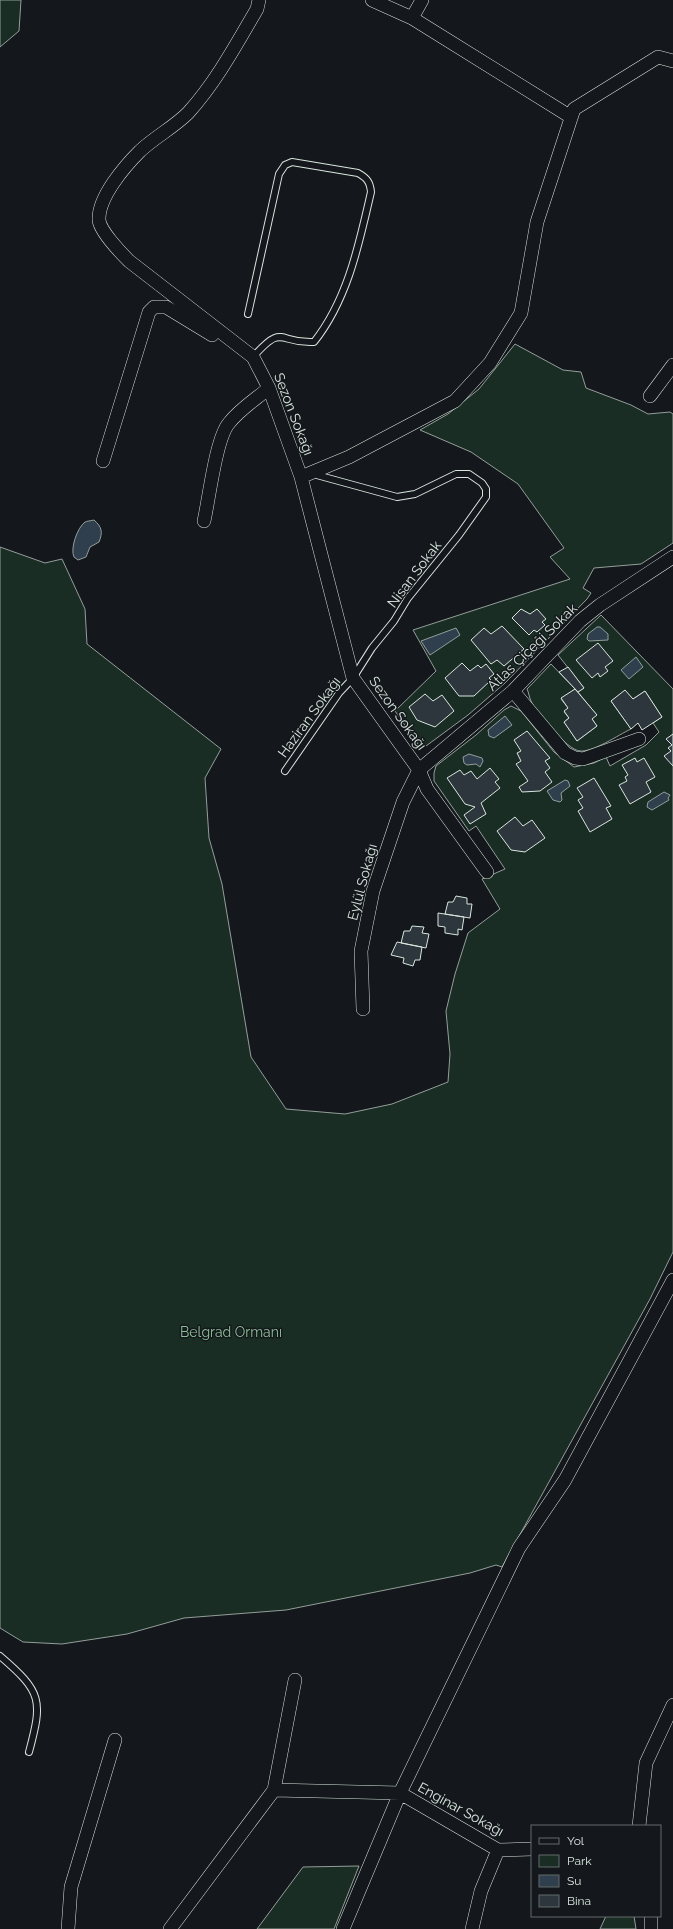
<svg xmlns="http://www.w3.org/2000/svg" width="673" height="1929" viewBox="0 0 673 1929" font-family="Raleway,sans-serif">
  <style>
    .green { fill: #1a2d24; stroke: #939e99 }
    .water { fill: #2f3f4d; stroke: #939e99 }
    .building { fill: #2c363c; stroke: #d8e6dc }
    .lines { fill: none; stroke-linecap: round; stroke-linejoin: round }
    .service-casing { stroke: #d8e6dc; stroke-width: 8 }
    .minor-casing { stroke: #d8e6dc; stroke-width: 14 }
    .service { stroke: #14181c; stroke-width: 6 }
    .minor { stroke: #14181c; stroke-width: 13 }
    .labels { text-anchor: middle; stroke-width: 3; stroke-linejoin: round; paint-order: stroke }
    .street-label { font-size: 14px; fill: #d8e6dc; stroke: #14181c }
    .park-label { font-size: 14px; fill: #8ac095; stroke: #14181c }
  </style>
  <rect width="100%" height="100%" fill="#14181c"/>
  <path class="green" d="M0 0H21L19 31 0 47Z
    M515 344 563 370 581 372 586 388 631 405 648 414 670 412 673 414V543L641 564 594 568 583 588 591 593 587 599 505 683 468 715 426 746 420 747 395 711 436 671 413 630 570 579 550 557 564 548 518 484 471 452 420 430 448 414 479 389Z
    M0 547 45 563 62 559 85 609 87 644 221 749 205 778 209 838 222 884 251 1057 286 1109 345 1114 392 1104 448 1082 450 1054 446 1011 455 974 468 933 500 909 482 879 505 869 476 826 469 831 434 781V773L436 766 476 735 504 710 511 706 521 711 554 752 574 767 594 763 606 757 610 766 646 745 659 732 653 723 662 717 645 691 633 699 625 691 611 701 631 729C618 735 594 752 580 751 567 750 536 713 531 701 529 697 529 693 527 689L551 664 575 689 561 699 568 708 564 712 569 718 564 722 577 741 597 726 592 719 596 714 578 692 584 688 558 655 601 615 673 689V1252L650 1299 502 1567 496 1565 470 1573 286 1610 184 1618 127 1634 62 1644 23 1642 0 1628Z
    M359 1866 334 1929H257L303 1867Z
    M606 1916H634L636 1929H600Z"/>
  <path class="water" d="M94 520C102 527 103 532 99 542L90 547 86 557 78 560 74 557C70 549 77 528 85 522 87 521 90 521 94 520Z
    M597 627H600L608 634V640L589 641 587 639 588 634Z
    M456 628 460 635 430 655 421 641Z
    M636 657 643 667 629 679 621 670Z
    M505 716 512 725 494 738 489 736 488 730Z
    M469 754 482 758 483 761 480 767 476 764 467 765 464 763 463 757Z
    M565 780 568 781 570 786 561 793 562 800 560 802 553 800 547 791Z
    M664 792 670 795 668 798 669 800 652 810 647 807 648 802Z"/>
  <path class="building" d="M521 609 530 614 537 609 546 619 542 622 545 625 537 632 534 630 529 635 512 618Z
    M502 626 524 649 504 666 497 660 491 664 471 640 484 628 491 634Z
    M598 643 613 661 605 667 608 671 600 677 598 673 592 678 576 660Z
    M462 663 470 671 478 665 481 668 486 664 494 674 489 678 491 680 474 696H459L445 678Z
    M568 667 584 688 578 692 559 672Z
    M575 689 597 715 592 719 597 726 577 741 564 722 569 718 564 711 568 708 561 698Z
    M625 690 633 699 645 691 662 717 642 730 638 723 631 729 611 701Z
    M425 694 433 701 442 695 454 711 435 727 417 720 409 707Z
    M527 731 550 758 545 761 550 768 545 772 552 782 540 791 522 792 519 787 528 781 516 764 521 761 517 753 521 751 514 740Z
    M673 734V766L664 756 671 751 668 748 672 745 666 739Z
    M635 758 637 762 644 758 655 777 646 782 651 792 630 804 619 785 627 781 625 777 628 775 622 765Z
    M490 768 499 779 495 782 500 788 481 803 486 814 470 824 464 815 475 807 465 804 447 778 460 770 464 775 471 771 477 779Z
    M594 778 611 806 606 808 612 819 590 832 578 811 583 808 578 800 583 797 577 788Z
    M515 817 523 826 532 820 545 838 525 852 511 850 497 831Z
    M456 896 467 898V904H472L470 918 445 914 448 902H453Z
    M438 913 464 917 462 930 458 929V935L445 933V927L438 926Z
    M412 926 424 927 422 933 429 934 426 948 401 943 404 931H410Z
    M397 942 422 947 420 960H415L413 966 403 963 404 958 391 955Z"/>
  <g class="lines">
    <defs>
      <path id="service" d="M248 314 279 174 285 165 292 162 358 173C367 178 370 182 371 192 359 244 348 299 314 342 278 344 284 322 253 357
        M285 771 339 693 353 678 372 648 394 621 408 598 459 535 486 497V489L482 483 469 474H456L415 494 397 497 313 474
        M0 1656C42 1692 43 1700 29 1752"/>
      <path id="minor" d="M259 0 257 9C236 45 216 82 188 113 174 127 155 137 140 151 125 166 98 197 99 220 100 231 121 253 129 261L253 357 269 388 301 477 353 678 419 770 427 789 487 872
        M372 0 412 18
        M422 0 412 18 571 117
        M650 396 673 365
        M103 461 149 312 154 307H166L212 335
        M301 477 349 457 455 401 490 363 521 313 537 222 574 109 658 57 673 61
        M204 521C209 499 216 438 229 423 240 409 256 399 269 388
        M513 691 565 753 575 758 583 759 639 739
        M363 1009 361 951 373 891 403 802 419 770 513 691 580 621 600 605 673 557
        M274 1790 400 1793 498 1850 532 1849
        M639 1826 646 1763 673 1705
        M651 1916V1929
        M68 1929 71 1887 115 1740
        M170 1929 274 1790 295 1680
        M343 1929 400 1793 519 1548 565 1480 673 1280
        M472 1929 481 1891 498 1850"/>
    </defs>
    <use href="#service" class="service-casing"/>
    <use href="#minor" class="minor-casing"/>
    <use href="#service" class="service"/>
    <use href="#minor" class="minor"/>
  </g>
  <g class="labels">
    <g class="street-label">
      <text transform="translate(294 414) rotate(69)" y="5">Sezon Sokağı</text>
      <text transform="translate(414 574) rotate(-53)" y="5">Nisan Sokak</text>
      <text transform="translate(532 647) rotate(-44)" y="5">Atlas Çiçeği Sokak</text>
      <text transform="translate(398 713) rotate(54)" y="5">Sezon Sokağı</text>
      <text transform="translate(309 717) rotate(-54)" y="5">Haziran Sokağı</text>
      <text transform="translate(362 882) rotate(-75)" y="5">Eylül Sokağı</text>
      <text transform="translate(461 1809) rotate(29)" y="5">Enginar Sokağı</text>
    </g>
    <g class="park-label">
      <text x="231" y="1337">Belgrad Ormanı</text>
    </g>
  </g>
  <rect x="531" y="1825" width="130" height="92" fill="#14181c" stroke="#626a69"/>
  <rect x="539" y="1838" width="20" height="6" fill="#14181c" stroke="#626a69"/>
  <text x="567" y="1845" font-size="12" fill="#d8e6dc">Yol</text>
  <rect x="539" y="1855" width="20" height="12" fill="#1a2d24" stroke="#626a69"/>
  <text x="567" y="1865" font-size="12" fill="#d8e6dc">Park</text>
  <rect x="539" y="1875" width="20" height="12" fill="#2f3f4d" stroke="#626a69"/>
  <text x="567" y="1885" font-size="12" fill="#d8e6dc">Su</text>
  <rect x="539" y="1895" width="20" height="12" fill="#2c363c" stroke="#626a69"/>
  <text x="567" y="1905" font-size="12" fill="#d8e6dc">Bina</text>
</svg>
